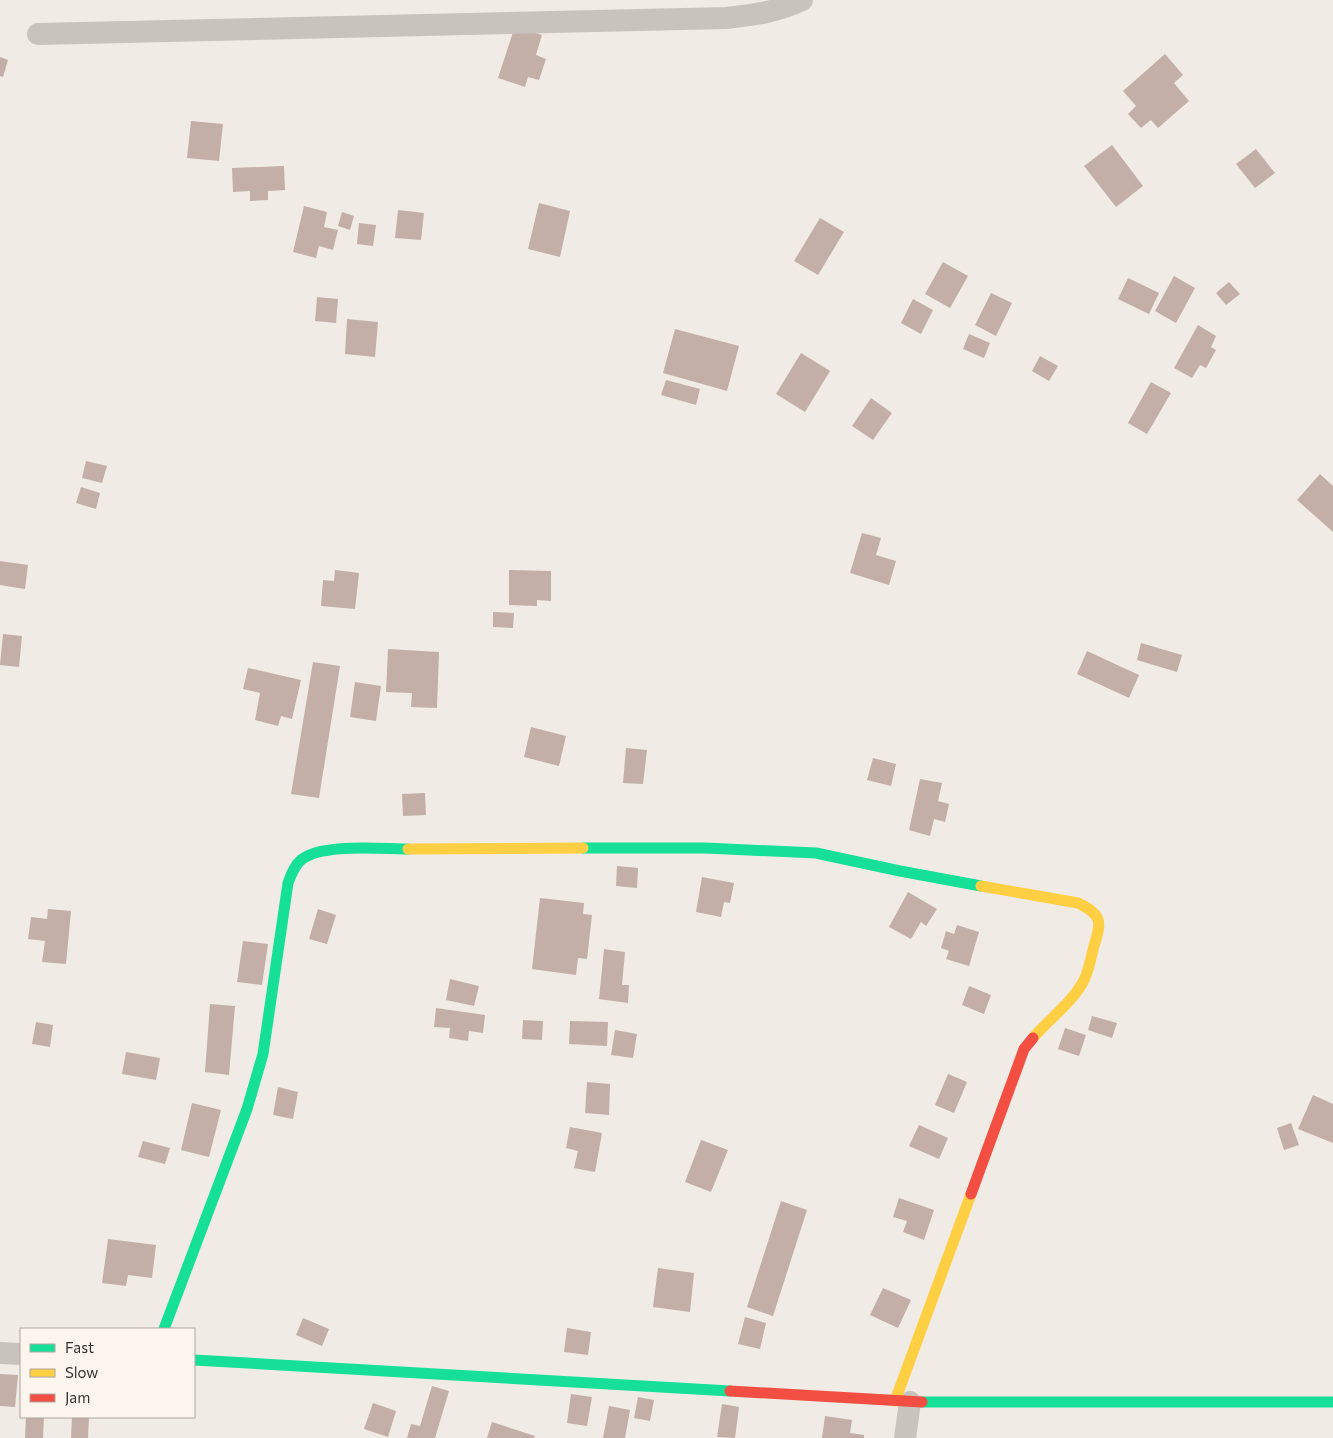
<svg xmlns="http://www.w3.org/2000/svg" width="1333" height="1438" viewBox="0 0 1333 1438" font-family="Commissioner,sans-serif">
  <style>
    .building { fill: #c3afa7 }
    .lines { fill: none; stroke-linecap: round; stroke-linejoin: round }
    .street { stroke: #c9c3be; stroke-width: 22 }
    .fast { stroke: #16e098; stroke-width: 11 }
    .slow { stroke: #ffcf43; stroke-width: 11 }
    .jam { stroke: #f24e42; stroke-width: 11 }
  </style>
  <rect width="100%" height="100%" fill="#f0ebe5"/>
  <path class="building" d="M515 26 542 35 536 55 546 59 539 80 528 77 525 87 498 78Z
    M1165 54 1183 75 1174 83 1189 101 1158 128 1151 120 1141 128 1128 114 1136 106 1123 91Z
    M0 57 8 60 3 77 0 76Z
    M191 121 223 124 219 161 187 158Z
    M1112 145 1143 186 1116 207 1084 166Z
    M1256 149 1275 173 1255 188 1236 164Z
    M284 166 285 190 268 191V200L250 201V191L233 192 232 168Z
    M539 203 570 211 560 257 528 249Z
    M304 206 327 212 324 227 338 230 333 250 319 246 316 258 293 252Z
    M398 210 424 213 421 240 395 238Z
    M342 212 354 216 350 230 338 226Z
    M820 218 844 232 818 275 794 261Z
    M359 223 376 225 373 246 357 244Z
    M943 262 968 276 950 308 925 294Z
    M1174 276 1195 288 1176 323 1155 311Z
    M1128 278 1159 293 1149 314 1118 299Z
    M1229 282 1240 294 1226 305 1216 293Z
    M991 293 1012 303 996 336 975 325Z
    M317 297 338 299 336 323 315 321Z
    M913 299 933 310 921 334 901 323Z
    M347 319 378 322 375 357 345 354Z
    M1198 325 1216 336 1211 347 1216 350 1206 368 1200 365 1192 378 1174 368Z
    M675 329 739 346 727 391 663 373Z
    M969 334 990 343 984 358 963 349Z
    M801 353 830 371 805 412 776 394Z
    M1040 356 1058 366 1049 381 1032 371Z
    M666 380 700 389 696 405 661 395Z
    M1151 382 1171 393 1147 434 1128 423Z
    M871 398 892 413 873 440 852 426Z
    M86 461 107 466 102 483 82 478Z
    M1320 474 1333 486V532L1297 500Z
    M81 487 100 493 96 509 76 503Z
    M862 533 881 538 876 555 896 561 889 585 850 573Z
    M0 561 28 565 25 589 0 585Z
    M335 570 359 573 355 609 321 606 323 580 334 581Z
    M509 570 551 571V601L537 600V606L509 605Z
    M493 612 514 613 513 628 493 627Z
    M3 634 22 636 19 667 0 665Z
    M1141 643 1182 655 1177 672 1137 660Z
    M388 649 439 652 437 708 411 707 412 693 386 692Z
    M1087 651 1139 675 1129 698 1077 674Z
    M313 662 340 666 319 798 291 794Z
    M248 668 301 680 292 719 281 716 278 726 255 720 260 693 243 689Z
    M355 682 381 686 376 721 350 717Z
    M531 727 566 736 559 766 524 757Z
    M626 748 647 750 643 784 623 783Z
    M873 758 896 764 891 786 867 780Z
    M920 779 942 783 938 801 949 804 945 822 934 819 930 836 909 830Z
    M425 793 426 815 403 816 402 794Z
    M617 866 638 868 637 888 616 886Z
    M702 877 734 883 730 903 724 902 721 917 696 912Z
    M908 892 937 909 926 926 921 922 911 939 889 927Z
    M540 898 584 903 583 914 592 915 587 959 578 958 576 975 532 969Z
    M48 909 71 911 66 964 42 962 45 941 28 939 31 917 47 919Z
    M318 909 336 915 327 944 309 939Z
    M957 925 979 932 969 966 946 959 949 951 941 948 946 931 954 934Z
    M243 941 268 944 262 985 237 982Z
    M604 949 625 952 622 985H629L628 1003 599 999Z
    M450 979 479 986 474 1006 446 1000Z
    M969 986 991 995 984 1014 962 1005Z
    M210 1004 235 1006 229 1075 205 1072Z
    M436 1008 485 1015 483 1033 469 1031 468 1041 449 1038 450 1028 434 1027Z
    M1092 1016 1117 1023 1112 1038 1088 1030Z
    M523 1020 543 1021 542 1040 522 1039Z
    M570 1021 608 1022 607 1046 569 1044Z
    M36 1022 53 1025 50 1047 32 1044Z
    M1065 1028 1086 1035 1079 1056 1058 1049Z
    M615 1030 637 1034 633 1058 611 1055Z
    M126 1052 160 1058 156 1080 122 1074Z
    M948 1074 967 1082 954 1113 935 1105Z
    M587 1082 610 1084 609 1115 585 1113Z
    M278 1087 298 1092 293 1119 273 1115Z
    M1313 1095 1333 1104V1143L1298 1129Z
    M192 1103 221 1110 209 1157 181 1150Z
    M1291 1123 1299 1145 1284 1150 1277 1128Z
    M919 1125 948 1138 939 1159 909 1146Z
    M570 1127 602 1133 595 1172 574 1168 578 1151 566 1148Z
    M701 1140 728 1150 711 1192 685 1182Z
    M143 1141 170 1148 165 1164 138 1157Z
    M899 1198 934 1210 924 1240 903 1232 907 1221 893 1217Z
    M781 1201 807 1210 773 1316 747 1307Z
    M108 1239 156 1245 152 1278 128 1275 126 1286 102 1283Z
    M658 1268 694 1273 690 1312 653 1307Z
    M883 1288 911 1300 898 1328 870 1315Z
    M745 1317 766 1323 760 1349 738 1344Z
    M303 1318 329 1329 322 1346 296 1335Z
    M567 1328 591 1332 588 1355 564 1352Z
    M0 1374 18 1375 15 1407 0 1406Z
    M432 1386 449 1391 435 1438H407L411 1424 420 1426Z
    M571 1394 592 1397 587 1426 567 1423Z
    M638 1397 654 1400 650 1421 634 1418Z
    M373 1403 396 1411 388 1437 364 1429Z
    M722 1404 739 1407 735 1438 717 1437Z
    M609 1406 630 1410 625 1438H603Z
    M825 1416 852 1420 850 1433 864 1435V1438H822Z
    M26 1417H44L43 1438H25Z
    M72 1417H89L88 1438H71Z
    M492 1422 535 1436 534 1438H487Z"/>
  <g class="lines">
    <path class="street" d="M38 34 727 18C753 15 778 12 802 0
      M0 1353 21 1354
      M905 1438 910 1402"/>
    <path class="fast" d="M583 848H705L816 853 900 871 981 886
      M164 1329 247 1109 263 1054 288 883C291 875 294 866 301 860 321 843 382 849 408 849
      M194 1360 730 1391
      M922 1402H1333"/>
    <path class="slow" d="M408 849 583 848
      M981 886 1078 903C1102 915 1102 921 1094 946 1091 957 1089 970 1084 980 1073 1002 1049 1019 1033 1038
      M895 1401 971 1194"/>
    <path class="jam" d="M971 1194 1024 1049 1033 1038
      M730 1391 922 1402"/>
  </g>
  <rect x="20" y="1328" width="175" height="90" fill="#fbf5ee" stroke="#aea6a0"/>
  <rect x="30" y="1344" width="25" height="8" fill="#16e098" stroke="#aea6a0"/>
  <text x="65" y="1353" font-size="15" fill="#3b302b">Fast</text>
  <rect x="30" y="1369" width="25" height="8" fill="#ffcf43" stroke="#aea6a0"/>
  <text x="65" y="1378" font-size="15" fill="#3b302b">Slow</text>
  <rect x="30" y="1394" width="25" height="8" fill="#f24e42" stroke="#aea6a0"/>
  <text x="65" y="1403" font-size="15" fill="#3b302b">Jam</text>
</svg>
